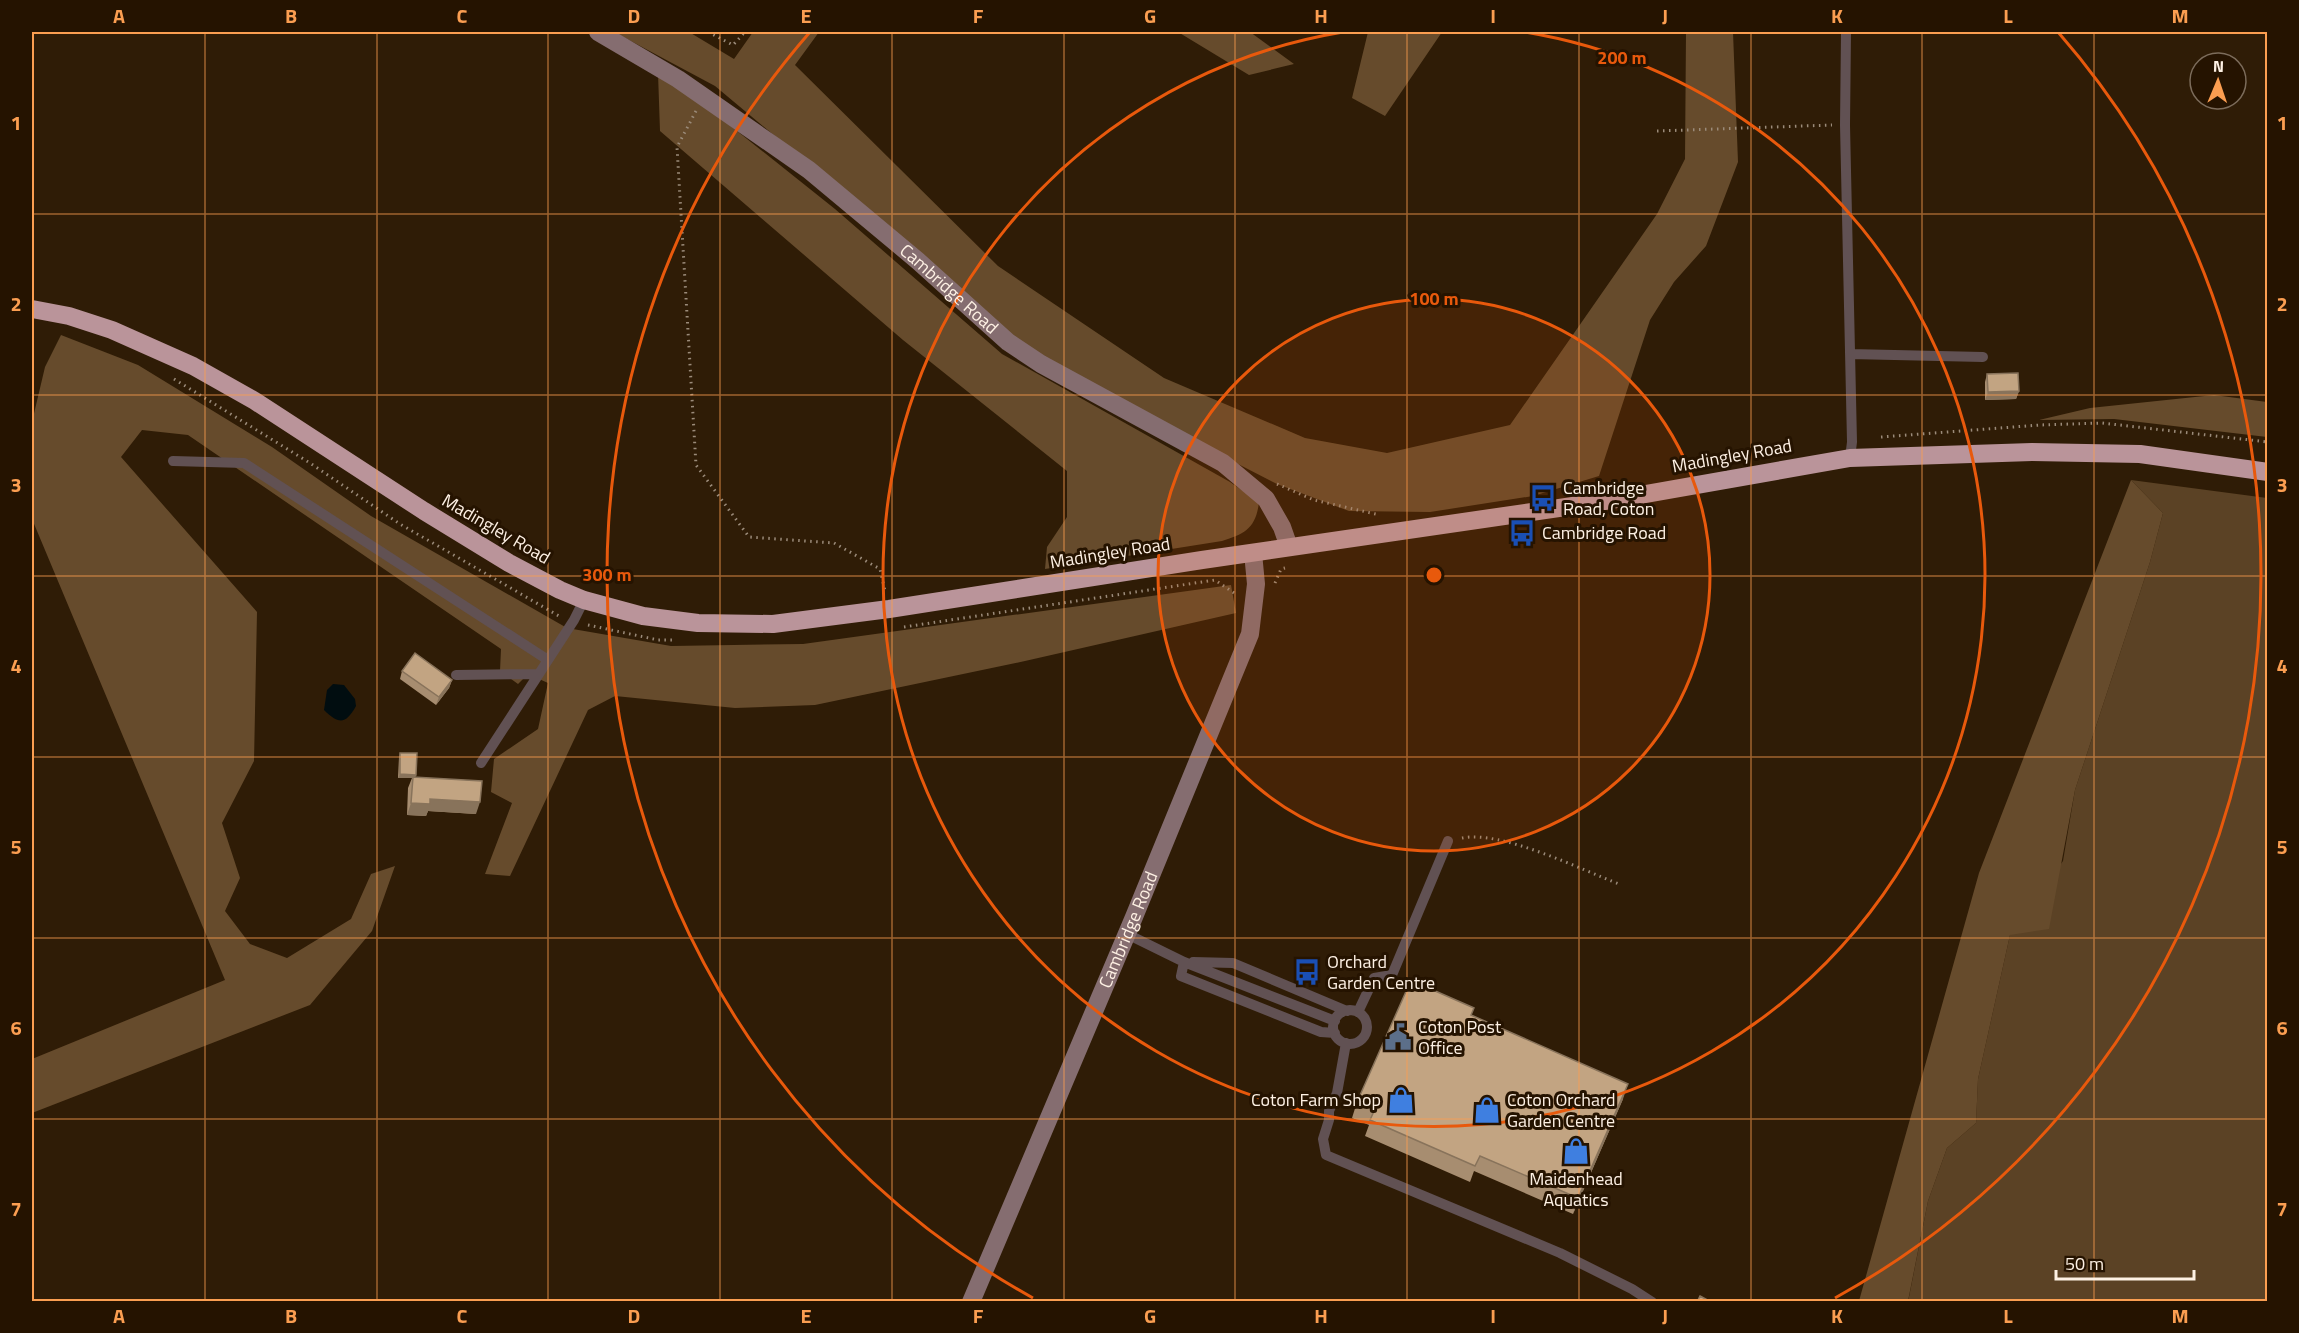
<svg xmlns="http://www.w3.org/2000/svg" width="2299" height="1333" viewBox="0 0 2299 1333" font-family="'Titillium Web',sans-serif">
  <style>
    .green { fill: #5b4225 }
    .forest { fill: #664b2c }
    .water { fill: #010d10 }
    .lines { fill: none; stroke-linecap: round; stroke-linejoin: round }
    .path { stroke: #9b8b7a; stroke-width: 3; stroke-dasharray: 1.5 4.5; stroke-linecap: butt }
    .lane { stroke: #615153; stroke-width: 10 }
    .secondary { stroke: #856d70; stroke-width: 18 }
    .highway { stroke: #ba949a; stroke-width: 18 }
    .wall { fill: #a78d70 }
    .shaded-wall { fill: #88735b }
    .building { fill: #c2a482; stroke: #88735b; stroke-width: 1.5 }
    .grid { fill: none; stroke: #fb9e51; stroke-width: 1.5; stroke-opacity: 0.55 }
    .ring { fill: none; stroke: #e8590c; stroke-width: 3 }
    .labels { text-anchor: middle; stroke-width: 6; stroke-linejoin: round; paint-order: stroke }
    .street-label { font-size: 18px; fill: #fef1e4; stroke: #251300 }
    .poi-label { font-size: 18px; fill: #fef1e4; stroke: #251300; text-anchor: start }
    .centre { fill: #e8590c; stroke: #251300; stroke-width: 3 }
    .ring-label { font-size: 18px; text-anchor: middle; font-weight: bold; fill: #e8590c; stroke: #251300; stroke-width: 6; stroke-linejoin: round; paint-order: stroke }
    .neatline { fill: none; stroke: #fb9e51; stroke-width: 2 }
    .grid-label { font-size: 20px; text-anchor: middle; font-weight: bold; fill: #fb9e51 }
  </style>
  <rect width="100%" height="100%" fill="#2f1c06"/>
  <path class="green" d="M2131 480 2267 498V1301L1908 1302 1928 1201 1947 1148 1976 1123 1978 1079 2010 935 2063 861 2075 790 2150 562 2163 513Z"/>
  <path class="forest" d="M614 32H689L734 59 753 32H819L795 65 998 266 1164 378 1305 438 1387 453 1510 425 1657 214 1685 159 1686 32H1733L1738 162 1706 246 1674 282 1650 320 1599 476 1533 496 1430 512 1349 511 1277 484 1110 398 1015 343 849 198 715 86Z
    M1178 32H1250L1294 64 1249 75Z
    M1368 32H1442L1385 116 1352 98Z
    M658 73 677 83 835 209 1002 354 1230 482 1259 502C1256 528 1245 534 1222 541L1045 569 1047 547 1067 517V471L903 340 660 131Z
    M61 335 138 365 272 447 371 516 567 628 671 646 803 644 1231 585 1236 613 1025 661 815 705 735 708 615 696 588 710 510 876 485 874 512 803 491 792 494 759 538 729 548 683 528 674 518 684 500 671 501 649 188 435 142 430 121 457 257 612 254 761 222 823 240 878 225 911 250 944 287 958 351 919 371 874 395 866 372 931 310 1005 32 1113V1059L225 980 32 519V422L45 367Z
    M2214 395 2267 402V437L2114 419 2039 420 2090 408Z
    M2131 480 2163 513 2150 562 2075 790 2049 929 2010 935 1978 1079 1976 1123 1947 1148 1928 1201 1908 1301H1859L1979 873Z"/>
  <path class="water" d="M333 684 344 685 355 699 356 706C346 724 339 725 324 710L327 690Z"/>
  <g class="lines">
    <path class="path" d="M708 32 733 45 745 32
      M696 111 677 147 696 465 749 537 834 543 880 569 885 591
      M1657 131 1832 125
      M174 379 310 463 400 524 559 616
      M1881 437 2040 425 2102 423 2268 442
      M1277 484 1314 500 1380 515
      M1275 583 1281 569 1285 568
      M588 625 658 640H676
      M904 627 1215 580 1237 595
      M1462 838C1501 830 1580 869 1619 884"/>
    <path class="lane" d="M1846 32 1845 125 1852 442 1850 458
      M1850 354 1983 357
      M173 461 244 463 548 660
      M456 675 539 674
      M481 763 574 620 584 600
      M1127 934 1184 962 1335 1021
      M1184 962 1181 976 1321 1032 1335 1033
      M1193 962 1233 963 1347 1011
      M1333 1027a17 17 0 1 1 34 0a17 17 0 1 1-34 0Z
      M1358 1012 1374 978 1392 975 1448 841
      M1346 1043 1337 1093 1329 1111V1120L1323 1139 1326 1155 1560 1253 1632 1289 1652 1302"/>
    <g class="secondary">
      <path id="s1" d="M598 32 678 79 809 170 918 261 1008 342 1041 364 1223 463 1266 499 1282 527 1289 547"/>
      <path id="s2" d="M971 1302 1134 917 1250 634 1256 584 1253 553"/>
    </g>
    <path class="highway" d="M32 309 69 316 112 330 193 366 255 401 424 511 509 563 560 590 584 600 643 616 698 623 773 624 889 609 1202 560 1600 502 1850 458 2032 452 2140 454 2268 472"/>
  </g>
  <path class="wall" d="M1987 374 2019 391 2016 399 1985 400V382Z
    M402 671 452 680 449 688 436 705 400 679Z
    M400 753 416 775 415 777 476 814 428 811 426 816 407 815 408 788 412 778H398L399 757Z
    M1471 1015 1623 1099 1573 1214 1474 1171 1470 1182 1365 1136 1369 1125 1352 1118 1357 1102Z"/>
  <path class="shaded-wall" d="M2019 391 2016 399 1985 400 1988 392Z
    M452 680 449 688 436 705 439 697Z
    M400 774 416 775 415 778H398Z
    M430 799 480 802 476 814 428 811 426 816 407 815 411 803Z
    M1628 1084 1623 1099 1573 1214 1578 1198Z"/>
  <path class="building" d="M2018 373 2019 391 1988 392 1987 374Z
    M415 653 452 680 439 697 402 671Z
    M400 753H417L416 775 400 774Z
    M413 777 482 781 480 802 430 799V804L411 803Z
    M1417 983 1474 1008 1471 1015 1628 1084 1578 1198 1480 1156 1475 1166 1370 1120 1375 1109 1357 1102 1408 987 1414 990Z
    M1700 1296 1711 1302H1697Z"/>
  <path class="grid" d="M205 32V1302M377 32V1302M548 32V1302M720 32V1302M892 32V1302M1064 32V1302M1235 32V1302M1407 32V1302M1579 32V1302M1751 32V1302M1922 32V1302M2094 32V1302M32 214H2268M32 395H2268M32 576H2268M32 757H2268M32 938H2268M32 1119H2268"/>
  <circle cx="1434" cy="575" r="276" fill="#e8590c" fill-opacity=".12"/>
  <g class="ring">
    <circle cx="1434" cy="575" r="276"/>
    <path d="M1525 32A551 551 0 1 1 1343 32"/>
    <path d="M1033 1298A827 827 0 0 1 810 32M2058 32A827 827 0 0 1 1835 1298"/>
  </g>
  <defs>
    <symbol id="bus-bare" viewBox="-9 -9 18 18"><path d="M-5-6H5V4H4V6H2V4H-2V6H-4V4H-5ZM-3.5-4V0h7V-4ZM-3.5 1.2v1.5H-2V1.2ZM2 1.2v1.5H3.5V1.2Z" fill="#1a4fb4" stroke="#251300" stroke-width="2.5" paint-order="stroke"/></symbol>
    <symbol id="civic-bare" viewBox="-9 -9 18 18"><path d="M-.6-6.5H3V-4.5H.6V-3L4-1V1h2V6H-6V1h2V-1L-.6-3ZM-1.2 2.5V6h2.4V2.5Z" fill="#5c6f8a" stroke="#251300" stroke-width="2.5" paint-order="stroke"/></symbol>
    <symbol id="shop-bare" viewBox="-9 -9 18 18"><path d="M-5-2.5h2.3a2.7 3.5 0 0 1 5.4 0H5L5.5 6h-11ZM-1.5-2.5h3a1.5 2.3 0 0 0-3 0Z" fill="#3f7fe0" stroke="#251300" stroke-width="2.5" paint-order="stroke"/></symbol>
  </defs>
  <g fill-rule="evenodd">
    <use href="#bus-bare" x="1524" y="479" width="38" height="38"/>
    <use href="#bus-bare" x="1503" y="514" width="38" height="38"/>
    <use href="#bus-bare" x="1288" y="953" width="38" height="38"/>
    <use href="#civic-bare" x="1379" y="1018" width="38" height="38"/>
    <use href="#shop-bare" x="1382" y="1081" width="38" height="38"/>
    <use href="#shop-bare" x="1468" y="1091" width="38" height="38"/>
    <use href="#shop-bare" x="1557" y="1132" width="38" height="38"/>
  </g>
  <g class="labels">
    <g class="street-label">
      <text dy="6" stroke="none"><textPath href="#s1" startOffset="436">Cambridge Road</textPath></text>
      <text transform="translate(1732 456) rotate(-10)" y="6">Madingley Road</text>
      <text transform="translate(496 529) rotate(30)" y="6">Madingley Road</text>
      <text transform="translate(1110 553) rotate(-9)" y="6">Madingley Road</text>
      <text dy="6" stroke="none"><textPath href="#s2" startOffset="404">Cambridge Road</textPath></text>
    </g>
    <g class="poi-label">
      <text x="1563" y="494">Cambridge<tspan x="1563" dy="21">Road, Coton</tspan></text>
      <text x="1542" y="539">Cambridge Road</text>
      <text x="1327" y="968">Orchard<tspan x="1327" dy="21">Garden Centre</tspan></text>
      <text x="1418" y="1033">Coton Post<tspan x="1418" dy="21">Office</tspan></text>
      <text x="1381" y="1106" text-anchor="end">Coton Farm Shop</text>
      <text x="1507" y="1106">Coton Orchard<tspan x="1507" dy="21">Garden Centre</tspan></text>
      <text x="1576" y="1185" text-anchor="middle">Maidenhead<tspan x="1576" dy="21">Aquatics</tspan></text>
    </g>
  </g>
  <circle cx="1434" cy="575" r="9" class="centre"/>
  <g class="ring-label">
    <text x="1622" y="64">200 m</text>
    <text x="1434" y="305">100 m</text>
    <text x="607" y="581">300 m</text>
  </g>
  <rect width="2299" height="1333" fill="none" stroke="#251300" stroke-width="66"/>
  <g transform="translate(2218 81) rotate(2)"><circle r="28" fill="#251300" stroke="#7c6c5b" stroke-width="1.5"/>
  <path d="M0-4.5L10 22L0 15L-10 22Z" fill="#fb9e51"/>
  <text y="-9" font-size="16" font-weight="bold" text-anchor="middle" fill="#fef1e4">N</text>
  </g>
  <path d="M2056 1270v9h138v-9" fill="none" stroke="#fef1e4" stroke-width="3"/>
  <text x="2065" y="1270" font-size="18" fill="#fef1e4" stroke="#251300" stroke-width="4.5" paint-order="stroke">50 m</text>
  <rect x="33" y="33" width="2233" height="1267" class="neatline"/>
  <g class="grid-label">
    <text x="119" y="23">A</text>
    <text x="291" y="23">B</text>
    <text x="462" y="23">C</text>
    <text x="634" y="23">D</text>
    <text x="806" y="23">E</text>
    <text x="978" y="23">F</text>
    <text x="1150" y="23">G</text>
    <text x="1321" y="23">H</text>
    <text x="1493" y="23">I</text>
    <text x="1665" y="23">J</text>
    <text x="1837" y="23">K</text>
    <text x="2008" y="23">L</text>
    <text x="2180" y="23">M</text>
    <text x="16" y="130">1</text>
    <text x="2282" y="130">1</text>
    <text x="16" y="311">2</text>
    <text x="2282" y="311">2</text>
    <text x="16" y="492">3</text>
    <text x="2282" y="492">3</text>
    <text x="16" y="673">4</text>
    <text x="2282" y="673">4</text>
    <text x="16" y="854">5</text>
    <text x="2282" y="854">5</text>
    <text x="16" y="1035">6</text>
    <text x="2282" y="1035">6</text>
    <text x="16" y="1216">7</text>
    <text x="2282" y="1216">7</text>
    <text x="119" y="1323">A</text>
    <text x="291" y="1323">B</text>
    <text x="462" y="1323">C</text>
    <text x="634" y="1323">D</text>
    <text x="806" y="1323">E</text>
    <text x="978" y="1323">F</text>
    <text x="1150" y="1323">G</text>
    <text x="1321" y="1323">H</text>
    <text x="1493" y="1323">I</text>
    <text x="1665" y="1323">J</text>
    <text x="1837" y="1323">K</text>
    <text x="2008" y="1323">L</text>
    <text x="2180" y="1323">M</text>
  </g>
</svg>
